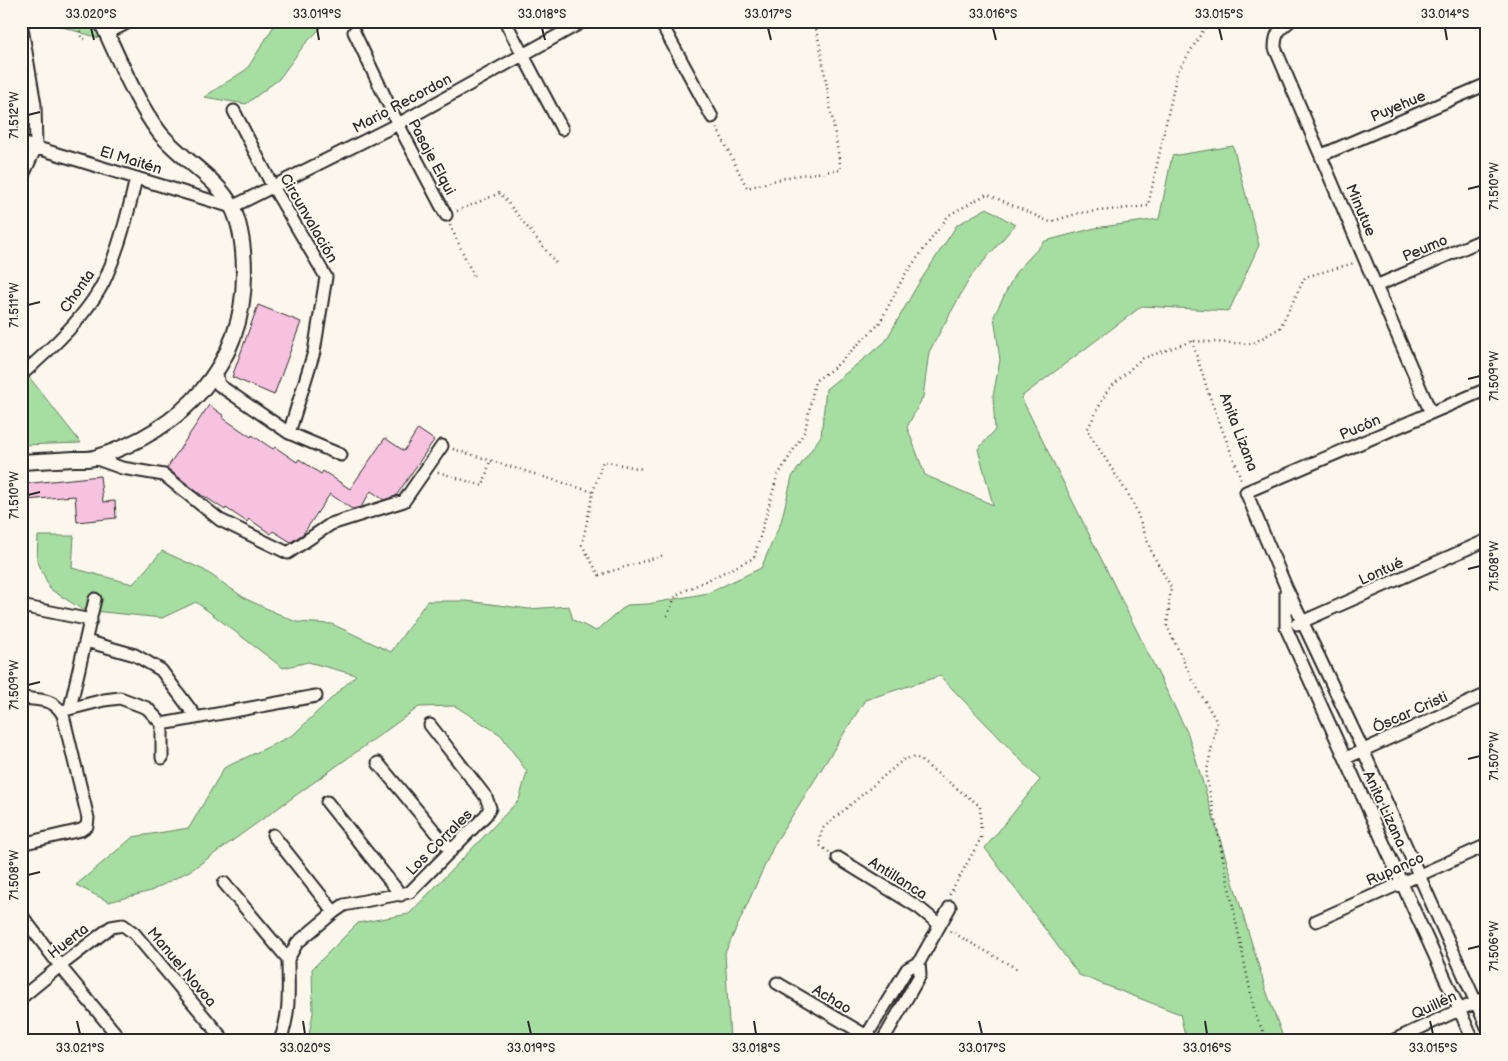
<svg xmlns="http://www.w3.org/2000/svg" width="1508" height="1061" viewBox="0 0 1508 1061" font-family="'Balsamiq Sans',sans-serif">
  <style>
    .green { fill: #a6dda1; stroke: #688466 }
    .building { fill: #f6c2df; stroke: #2b2b2b }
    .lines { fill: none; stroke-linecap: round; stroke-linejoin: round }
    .minor-casing { stroke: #2b2b2b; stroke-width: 15 }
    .tertiary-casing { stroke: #2b2b2b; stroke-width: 18 }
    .path { stroke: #2b2b2b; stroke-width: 2.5; stroke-dasharray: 1 4; stroke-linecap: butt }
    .minor { stroke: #fbf7ec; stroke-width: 11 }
    .tertiary { stroke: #fbf7ec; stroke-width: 14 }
    .ticks { fill: none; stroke: #2b2b2b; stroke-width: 2 }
    .labels { text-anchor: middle; stroke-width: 4; stroke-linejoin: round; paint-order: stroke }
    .street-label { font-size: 15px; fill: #2b2b2b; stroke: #fbf7ec }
    .neatline { fill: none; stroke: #2b2b2b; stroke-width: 2 }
    .ticks-label { font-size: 12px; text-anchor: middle; fill: #2b2b2b }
  </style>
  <rect width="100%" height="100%" fill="#fbf7ec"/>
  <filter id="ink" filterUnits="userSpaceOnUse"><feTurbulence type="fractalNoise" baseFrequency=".02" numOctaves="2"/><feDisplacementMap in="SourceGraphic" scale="10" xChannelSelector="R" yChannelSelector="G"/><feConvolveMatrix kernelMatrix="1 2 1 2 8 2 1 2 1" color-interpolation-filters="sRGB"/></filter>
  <g filter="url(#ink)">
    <path class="green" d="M43 21H96L102 39Z
      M277 21H328L304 45 279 79 246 104 204 97 247 69Z
      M1233 146 1259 245 1229 311 1142 306 1021 397 1188 734 1266 990 1284 1040H1186L1180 1014 1079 975 985 848 1040 780 940 676 865 700 775 843 725 953 730 1040H308L313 1013 312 969 358 923 409 914 519 800 527 772 501 735 455 706 419 707 193 869 151 891 109 902 76 885 133 837 189 828 224 768 293 735 356 675 308 662 283 668 196 602 162 618 83 610 50 589 37 560 38 536H74L72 568 133 584 162 551 204 570 246 599 296 622 332 624 391 652 427 601H467L529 609 569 606 573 620 596 631 627 605 648 604 708 593 761 568 781 522 792 477 821 436 826 389 885 342 917 286 957 225 987 208 1015 225 971 276 929 352 923 397 907 427 925 475 993 505 978 449 995 430 993 396 1000 360 994 316 1016 272 1045 241 1095 228 1159 219 1172 156Z
      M29 377 81 443 21 445V383Z"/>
    <path class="building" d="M258 305 301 322 274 395 232 377Z
      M209 405 224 416 223 418 251 437 252 435 273 449 275 447 297 462 299 459 321 474 323 471 350 489 385 438 404 451 418 429 434 440 396 496 384 500 371 491 361 507 352 509 330 494 303 534 291 542 273 531 271 534 249 519 247 522 226 508 225 510 204 496V497L167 468Z
      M100 476 103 502 115 501 116 518 77 522 75 496 25 500 23 484Z"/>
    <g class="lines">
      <defs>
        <path id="minor" d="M505 21 562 129
          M660 21 712 117
          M1290 21C1279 30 1275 33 1275 48L1376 286 1431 413
          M21 22 35 105 36 147 21 180
          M354 32 398 124 446 215
          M107 33 131 21
          M234 111 272 185 326 277 314 352 289 433
          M21 143 232 207 398 124 584 21
          M1322 155 1487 84
          M1376 286 1487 238
          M216 371 219 385 289 433 341 455
          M21 375C51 349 90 313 106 277 120 245 129 211 136 178
          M1487 389 1246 492 1286 587 1363 750 1487 1027
          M94 458 122 468 164 475 220 520 288 553 331 524 404 501 442 446
          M1286 591V628L1473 1040
          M21 606 91 620
          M1297 624 1487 540
          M86 641 135 655 161 670 196 717
          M21 698C39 700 54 698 63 715L88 818 87 826 81 830 21 844
          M70 708 95 599
          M61 711 104 700 120 698 147 708 162 724V758
          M162 724 316 696
          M1346 758 1487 694
          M378 763 451 851
          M327 802 401 895
          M273 835 334 912
          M838 858 918 907 940 925
          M224 883 288 959
          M21 913 23 917 60 966 121 1040
          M1316 921 1487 845
          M288 959 297 943 334 912 344 905 410 892 486 815 490 808 486 797 430 725
          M777 983 872 1039
          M21 998 60 966 111 927 123 925 134 933 224 1040
          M280 1040C291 1014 288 987 288 959
          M864 1040 907 969 919 962 950 907
          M883 1040 920 975 919 962
          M1394 1040 1487 997"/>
        <path id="tertiary" d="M21 462C39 461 56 460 74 459 81 459 90 460 97 457 181 430 244 367 244 274 244 252 242 227 232 207 217 177 179 158 159 132 136 102 117 55 101 21"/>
      </defs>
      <use href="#minor" class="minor-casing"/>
      <use href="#tertiary" class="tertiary-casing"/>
      <path class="path" d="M78 21 81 37 85 39
        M717 128 747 188 792 176 841 170 820 46 814 21
        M457 211 500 193 556 263
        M450 225 475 279
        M1192 341 1209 395 1242 481
        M453 449 593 492 582 545 599 575 664 555
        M438 472 483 486 490 461
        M593 492 603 461 642 469
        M667 616 676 595 754 558 777 477 805 431 815 381 836 366 879 324 904 276 949 215 987 194 1050 222 1079 213 1148 206 1177 73 1209 21
        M829 852 819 845 822 829 904 759 916 757 980 806 981 838 949 896
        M950 931 1019 970
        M1267 1040 1255 1014 1206 775 1217 722 1191 677 1167 626 1171 587 1152 553 1133 502 1087 430 1107 391 1141 359 1192 341 1252 344 1280 328 1305 277 1354 263"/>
      <use href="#minor" class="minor"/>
      <use href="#tertiary" class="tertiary"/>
    </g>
  </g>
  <path class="ticks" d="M91 28 94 40M317 28 319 40M542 28 545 40M768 28 771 40M993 28 996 40M1219 28 1222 40M1445 28 1447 40M28 115 40 112M1468 189 1480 186M28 305 40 302M1468 379 1480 376M28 495 40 492M1468 569 1480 566M28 685 40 682M1468 759 1480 756M28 875 40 872M1468 949 1480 946M77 1021 80 1034M303 1021 305 1034M528 1021 531 1034M754 1021 756 1034M979 1021 982 1034M1205 1021 1207 1034M1430 1021 1433 1034"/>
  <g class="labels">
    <g class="street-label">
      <text transform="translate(402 103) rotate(-28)" y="5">Mario Recordon</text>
      <text transform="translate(1398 106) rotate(-23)" y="5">Puyehue</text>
      <text transform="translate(432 157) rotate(62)" y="5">Pasaje Elqui</text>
      <text transform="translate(131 160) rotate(17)" y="5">El Maitén</text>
      <text transform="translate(1361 210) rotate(67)" y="5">Minutue</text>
      <text transform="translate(309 218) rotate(60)" y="5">Circunvalación</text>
      <text transform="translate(1425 248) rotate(-23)" y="5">Peumo</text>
      <text transform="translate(77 291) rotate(-55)" y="5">Chonta</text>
      <text transform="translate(1360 427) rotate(-23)" y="5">Pucón</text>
      <text transform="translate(1239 432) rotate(69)" y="5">Anita Lizana</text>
      <text transform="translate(1381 571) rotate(-24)" y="5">Lontué</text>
      <text transform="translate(1410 712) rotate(-24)" y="5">Óscar Cristi</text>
      <text transform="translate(1385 809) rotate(65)" y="5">Anita Lizana</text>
      <text transform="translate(439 842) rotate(-45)" y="5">Los Corrales</text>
      <text transform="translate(1395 869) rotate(-24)" y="5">Rupanco</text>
      <text transform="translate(898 878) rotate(32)" y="5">Antillanca</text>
      <text transform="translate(68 941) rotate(-38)" y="5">Huerta</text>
      <text transform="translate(182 967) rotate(50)" y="5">Manuel Novoa</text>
      <text transform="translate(832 999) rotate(31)" y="5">Achao</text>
      <text transform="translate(1434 1005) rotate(-25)" y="5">Quillén</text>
    </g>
  </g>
  <rect width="1508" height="1061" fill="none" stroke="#fbf7ec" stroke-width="55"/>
  <rect x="28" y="28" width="1452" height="1006" class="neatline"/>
  <g class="ticks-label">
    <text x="91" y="18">33.020°S</text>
    <text x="317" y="18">33.019°S</text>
    <text x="542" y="18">33.018°S</text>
    <text x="768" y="18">33.017°S</text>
    <text x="993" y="18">33.016°S</text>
    <text x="1219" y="18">33.015°S</text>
    <text x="1445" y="18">33.014°S</text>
    <text transform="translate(14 115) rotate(-90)" y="4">71.512°W</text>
    <text transform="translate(1494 186) rotate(-90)" y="4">71.510°W</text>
    <text transform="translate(14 305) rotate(-90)" y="4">71.511°W</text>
    <text transform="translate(1494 376) rotate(-90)" y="4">71.509°W</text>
    <text transform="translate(14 495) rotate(-90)" y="4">71.510°W</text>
    <text transform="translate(1494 566) rotate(-90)" y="4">71.508°W</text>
    <text transform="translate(14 685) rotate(-90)" y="4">71.509°W</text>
    <text transform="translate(1494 756) rotate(-90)" y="4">71.507°W</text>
    <text transform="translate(14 875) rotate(-90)" y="4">71.508°W</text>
    <text transform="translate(1494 946) rotate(-90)" y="4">71.506°W</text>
    <text x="80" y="1052">33.021°S</text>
    <text x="305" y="1052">33.020°S</text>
    <text x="531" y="1052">33.019°S</text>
    <text x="756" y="1052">33.018°S</text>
    <text x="982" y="1052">33.017°S</text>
    <text x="1207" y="1052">33.016°S</text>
    <text x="1433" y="1052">33.015°S</text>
  </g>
</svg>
